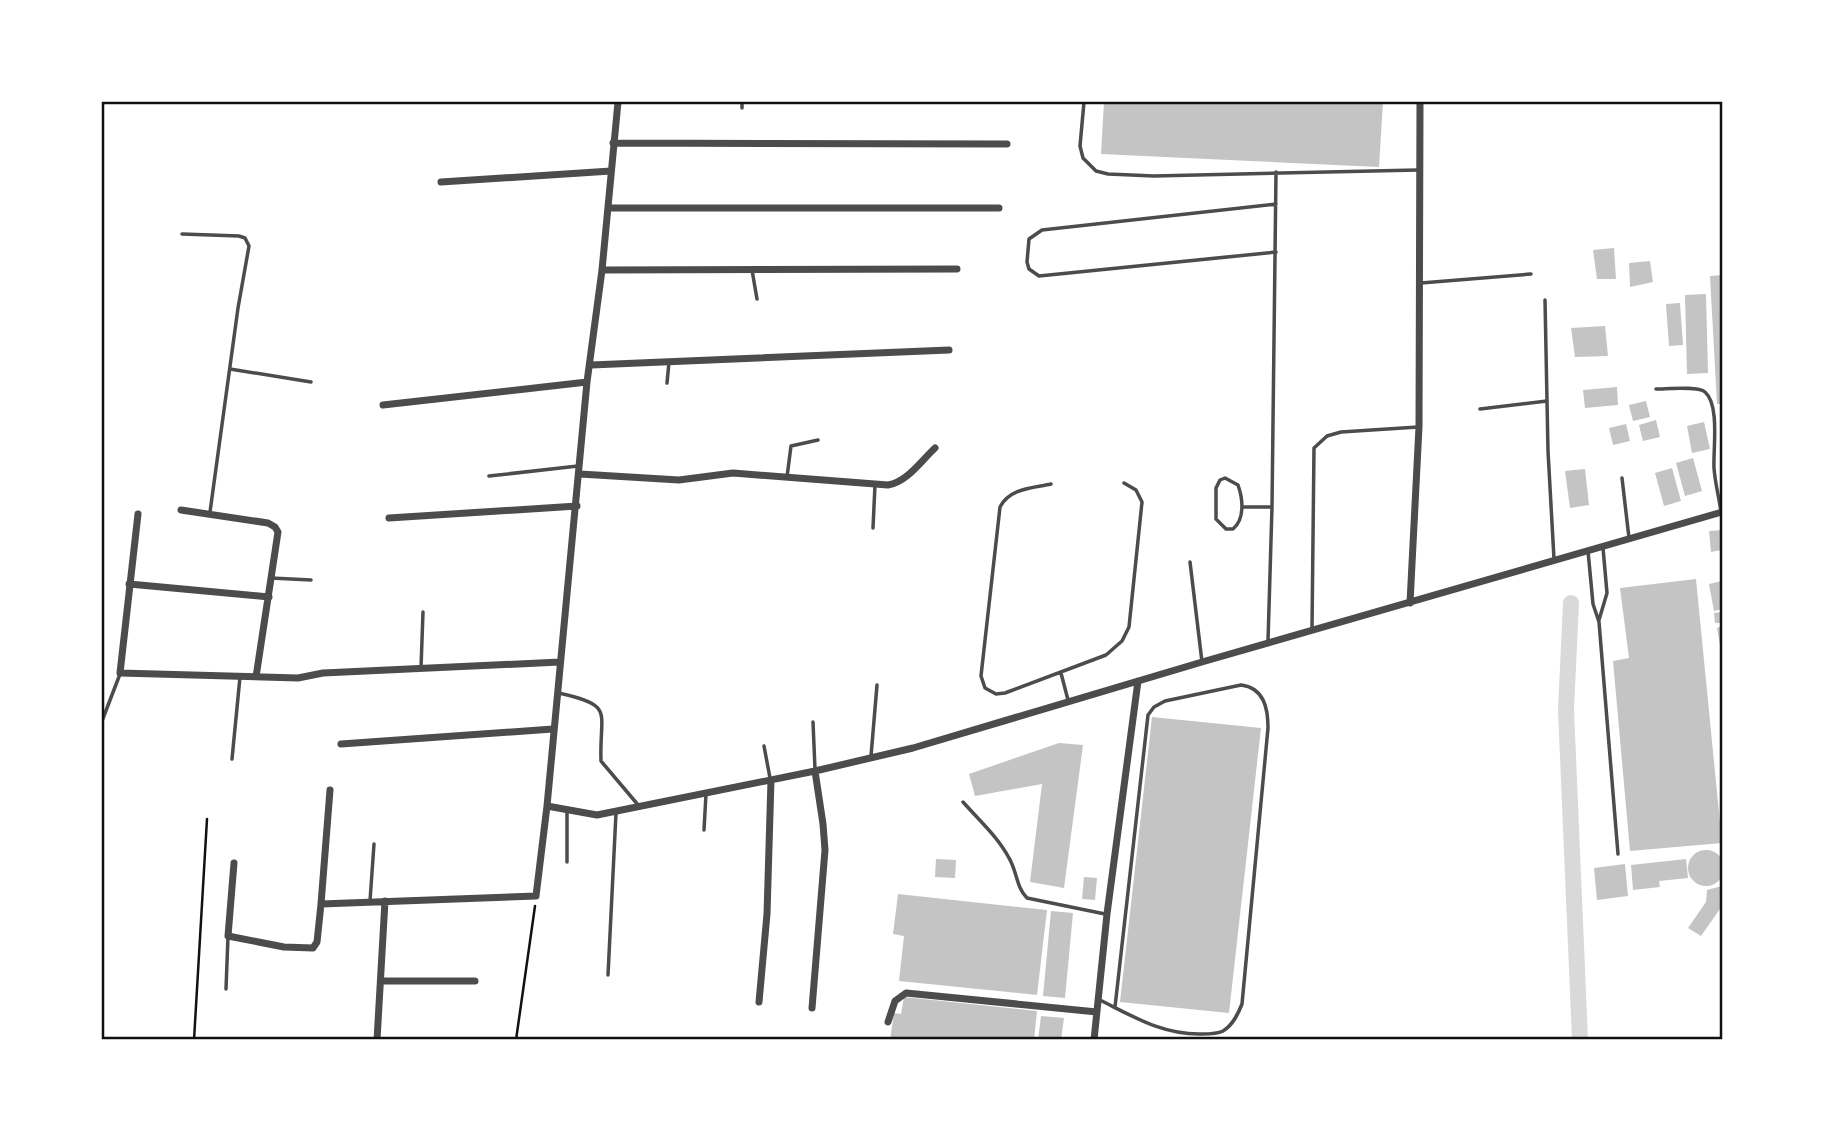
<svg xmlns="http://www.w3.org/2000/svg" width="1824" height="1141" viewBox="0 0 1824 1141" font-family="'Roboto Condensed',sans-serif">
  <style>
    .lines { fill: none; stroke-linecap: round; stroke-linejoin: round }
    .canal { stroke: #d9d9d9; stroke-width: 16 }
    .building { fill: #c4c4c4 }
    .path { stroke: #111; stroke-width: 2.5 }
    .service { stroke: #4c4c4c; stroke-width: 3.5 }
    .minor { stroke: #4c4c4c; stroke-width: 7 }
    .neatline { fill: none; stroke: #111; stroke-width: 2.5 }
  </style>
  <rect width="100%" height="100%" fill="#fff"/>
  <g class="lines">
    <path class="canal" d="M1571 603 1566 710 1580 1040"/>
  </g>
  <path class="building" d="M1104 102H1383L1379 167 1101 154Z
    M1614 248 1616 279H1597L1593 250Z
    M1650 261 1653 282 1630 287 1629 263Z
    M1722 275V404H1717L1710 276Z
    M1706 294 1708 373 1687 374 1685 295Z
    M1680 303 1683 345 1669 346 1666 304Z
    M1605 326 1608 356 1575 357 1571 328Z
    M1617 387 1618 405 1585 408 1583 390Z
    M1646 401 1650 417 1633 421 1629 405Z
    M1656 420 1660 437 1643 441 1639 425Z
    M1704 422 1710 449 1692 453 1687 426Z
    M1626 424 1630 441 1613 445 1609 428Z
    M1693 458 1702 491 1685 496 1676 463Z
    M1672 468 1681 501 1664 506 1655 473Z
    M1585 469 1589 505 1570 508 1565 471Z
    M1722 530V550L1711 552 1709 531Z
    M1696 579 1722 843 1630 851 1613 661 1629 658 1620 588Z
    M1722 581V609L1714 611 1709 584Z
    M1722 612V623H1715L1714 613Z
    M1722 626V644L1720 645 1717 628Z
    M1152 717 1261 728 1229 1013 1120 1002Z
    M1059 743 1083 745 1064 888 1030 882 1042 784 975 796 969 774Z
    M1688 868a18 18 0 1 1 36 0a18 18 0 1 1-36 0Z
    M936 859 956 860 955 878 935 877Z
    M1686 859 1688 878 1659 881 1660 887 1633 890 1631 865Z
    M1625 864 1628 896 1597 900 1594 868Z
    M1084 877 1097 878 1095 900 1082 899Z
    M1722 886V906L1701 936 1688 928 1706 902 1707 890Z
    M898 894 1047 910 1037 995 899 981 904 936 893 934Z
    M1051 911 1073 913 1065 998 1043 996Z
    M904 997 1037 1011 1034 1040H890L894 1013 901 1014Z
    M1041 1016 1064 1018 1061 1040H1038Z"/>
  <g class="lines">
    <path class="path" d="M194 1040 207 819
      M516 1040 535 906"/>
    <path class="service" d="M1084 102 1080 146 1083 158 1096 171 1108 174 1154 176 1418 170
      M742 108V102
      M182 234 239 236 245 238 249 246 238 308 210 512
      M1276 252 1039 276 1029 269 1027 262 1029 239 1042 230 1276 204
      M752 270 757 299
      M1421 283 1531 274
      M1545 300 1548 451 1554 559
      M230 369 311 382
      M667 383 669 362
      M1656 389C1667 389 1698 386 1705 392 1720 405 1713 450 1714 468 1715 483 1719 497 1721 512
      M1480 409 1547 401
      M489 476 578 466
      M787 477 791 446 818 440
      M1225 478 1238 485C1243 499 1245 519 1233 529H1226L1216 519V488L1220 480Z
      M1622 478 1629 538
      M1051 484C1033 488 1010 488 1000 507L981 676 985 688 996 694 1005 693 1106 655 1122 641 1129 627 1142 502 1136 490 1124 483
      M1242 507H1271
      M873 528 875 485
      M1588 551 1593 604 1599 622 1618 854
      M1190 562 1202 662
      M271 578 311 580
      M1599 620 1607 593 1603 548
      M1312 629 1314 448 1327 436 1341 432 1418 427
      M1268 641 1272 507 1276 172
      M421 668 423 612
      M1061 673 1068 700
      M559 693C616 706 599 711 601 761L639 806
      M102 721 120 674
      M813 722 815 769
      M764 746 770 778
      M871 756 877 685
      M232 759 240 677
      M963 802C979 820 998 837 1009 858 1017 871 1016 887 1027 898L1105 914
      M704 830 706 794
      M567 862V811
      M370 901 374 844
      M608 975 616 813
      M226 989 228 936
      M1100 1000C1134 1017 1163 1035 1202 1034 1209 1034 1217 1034 1223 1031 1233 1025 1238 1014 1242 1004L1268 728C1268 708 1264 688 1241 685L1165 701 1154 707 1148 715 1115 1007"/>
    <path class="minor" d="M618 102 602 270 587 382 547 806 597 815 815 771 913 748 1202 662 1722 512
      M613 143 1007 144
      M441 182 611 171
      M608 208H999
      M602 270 957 269
      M591 365 949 350
      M383 405 587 382
      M580 474 679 480 733 473 888 485C907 482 921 461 935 448
      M181 510 268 523 275 527 278 532 256 677
      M138 514 120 673 298 678 323 673 560 662
      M389 518 577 506
      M129 584 269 597
      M1410 603 1419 427 1420 102
      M341 744 553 729
      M330 790 321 904 536 896 547 806
      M234 863 228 936 284 947 313 948 317 942 321 904
      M381 981H475
      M759 1002 767 914 771 780
      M812 1008 825 850 823 824 815 771
      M888 1022 895 1001 906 993 1097 1012
      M377 1040 385 901
      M1094 1040 1107 914 1138 681"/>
  </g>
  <rect width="1824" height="1141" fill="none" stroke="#ffffff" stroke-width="206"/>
  <rect x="103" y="103" width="1618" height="935" class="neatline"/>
</svg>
